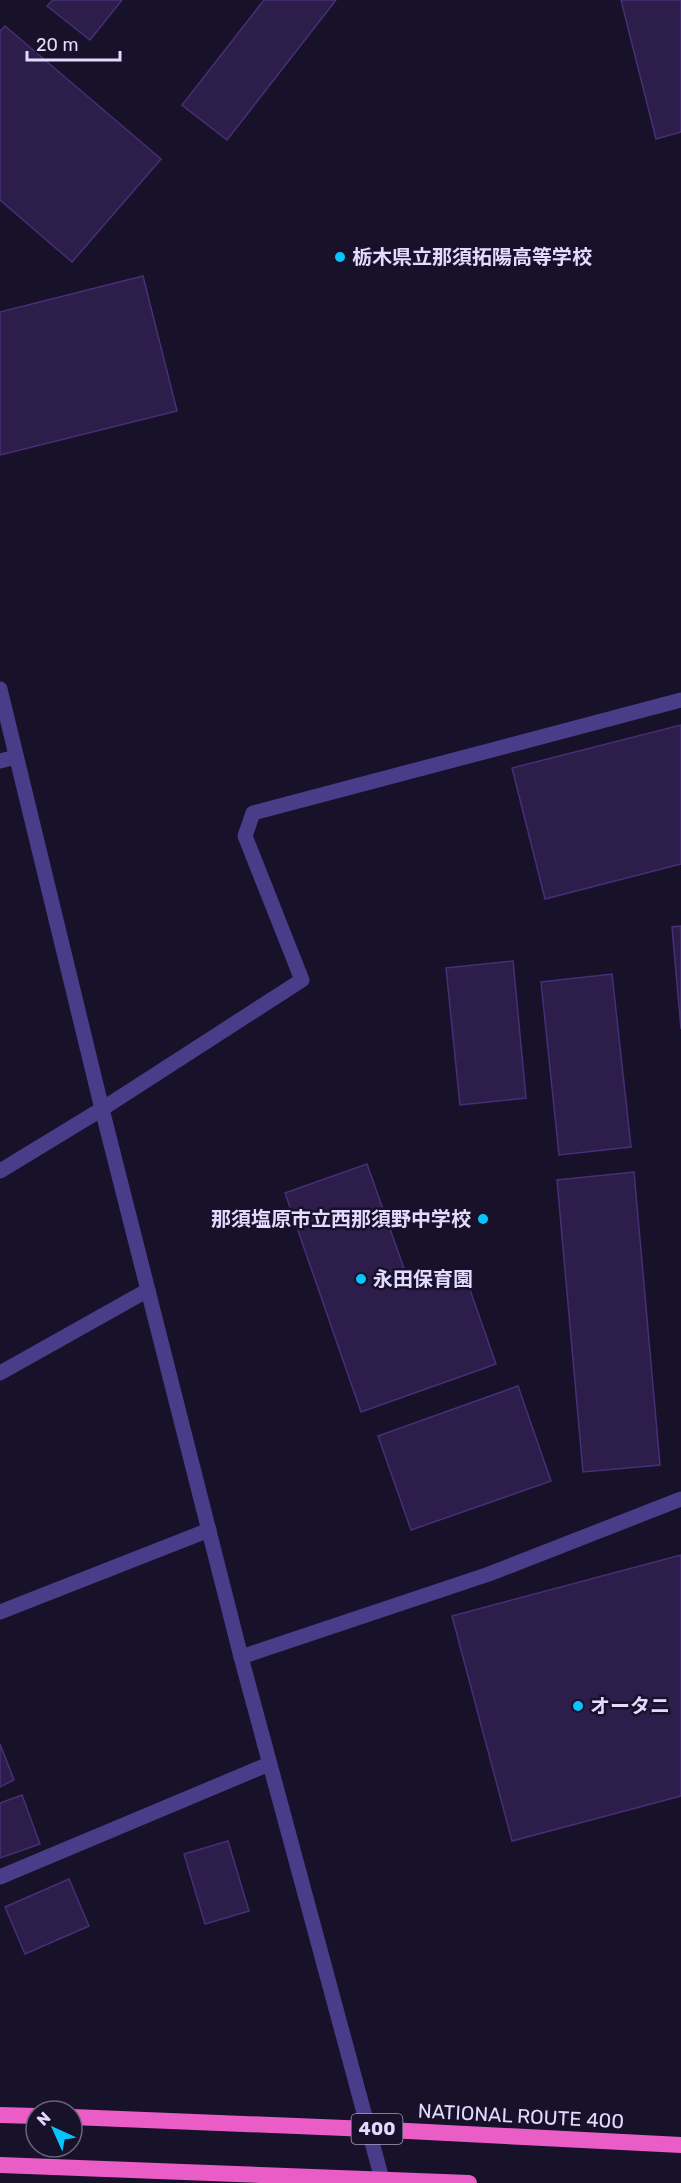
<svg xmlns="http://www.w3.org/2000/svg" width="681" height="2183" viewBox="0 0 681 2183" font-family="Rubik,'Noto Sans JP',sans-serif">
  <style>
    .building { fill: #2c1d4a; stroke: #472f76; stroke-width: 1.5 }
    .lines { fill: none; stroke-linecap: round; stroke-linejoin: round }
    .minor { stroke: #493c88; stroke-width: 15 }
    .tertiary { stroke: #493c88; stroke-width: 15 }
    .trunk { stroke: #ea5cc6; stroke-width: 16 }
    .poi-dot { fill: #08c4fc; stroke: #18112a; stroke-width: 2 }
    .labels { text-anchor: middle; stroke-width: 5; stroke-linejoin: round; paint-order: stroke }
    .shield { fill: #18112a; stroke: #a69ebf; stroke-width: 1.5 }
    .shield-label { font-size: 18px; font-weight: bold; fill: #e3daff }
    .poi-label { font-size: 20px; font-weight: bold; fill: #e3daff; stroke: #18112a; text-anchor: start }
    .street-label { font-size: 20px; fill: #e3daff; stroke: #18112a }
  </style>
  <rect width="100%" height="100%" fill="#18112a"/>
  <path class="building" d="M53 0H122L90 40 47 6Z
    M264 0H336L227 140 182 105Z
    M621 0H681V132L656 139Z
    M5 26 161 159 72 262 0 200V31Z
    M143 276 177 411 0 455V312Z
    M681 725V864L545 899 512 768Z
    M681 926V1029L672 927Z
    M513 961 526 1098 460 1105 446 968Z
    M612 974 631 1147 559 1155 541 982Z
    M367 1164 411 1288 463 1270 496 1364 361 1412 285 1193Z
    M634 1172 660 1465 583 1472 557 1180Z
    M518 1386 551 1481 411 1530 378 1436Z
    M681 1555V1796L512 1841 452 1616Z
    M0 1744 14 1780 0 1787Z
    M22 1795 40 1844 0 1858V1803Z
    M228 1841 249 1911 205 1924 184 1854Z
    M69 1879 89 1926 25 1954 5 1907Z"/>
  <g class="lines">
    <path class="minor" d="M0 761 16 757
      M0 1171 102 1109 302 980 245 836 253 813 681 700
      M0 1373 148 1290
      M0 1612 209 1530
      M241 1657 489 1574 681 1499
      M0 1877 269 1764"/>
    <path class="tertiary" d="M0 689 102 1109 241 1657 383 2183"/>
    <path class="trunk" d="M0 2115 36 2116
      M72 2117 369 2129 681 2145
      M0 2165 469 2183"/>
  </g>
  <g class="poi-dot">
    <circle cx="340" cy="257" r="6"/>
    <circle cx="483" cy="1219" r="6"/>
    <circle cx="361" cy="1279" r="6"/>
    <circle cx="578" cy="1706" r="6"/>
  </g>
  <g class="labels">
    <rect class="shield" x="351.5" y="2114" width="51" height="30" rx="4.5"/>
    <g class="shield-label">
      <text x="377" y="2135">400</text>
    </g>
    <g class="poi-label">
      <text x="352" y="264">栃木県立那須拓陽高等学校</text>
      <text x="471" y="1226" text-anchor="end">那須塩原市立西那須野中学校</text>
      <text x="373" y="1286">永田保育園</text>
      <text x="590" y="1713">オータニ</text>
    </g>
    <g class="street-label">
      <text transform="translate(521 2116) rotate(3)" y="7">NATIONAL ROUTE 400</text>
    </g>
  </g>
  <g transform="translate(54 2129) rotate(315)"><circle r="28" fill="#18112a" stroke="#69617f" stroke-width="1.5"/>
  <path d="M0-4.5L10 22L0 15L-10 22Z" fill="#08c4fc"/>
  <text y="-9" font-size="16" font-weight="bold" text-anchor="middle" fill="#e3daff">N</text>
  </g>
  <path d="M27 51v9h93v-9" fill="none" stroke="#e3daff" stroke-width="3"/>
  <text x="36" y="51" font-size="18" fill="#e3daff" stroke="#18112a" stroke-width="4.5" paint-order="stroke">20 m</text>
</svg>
